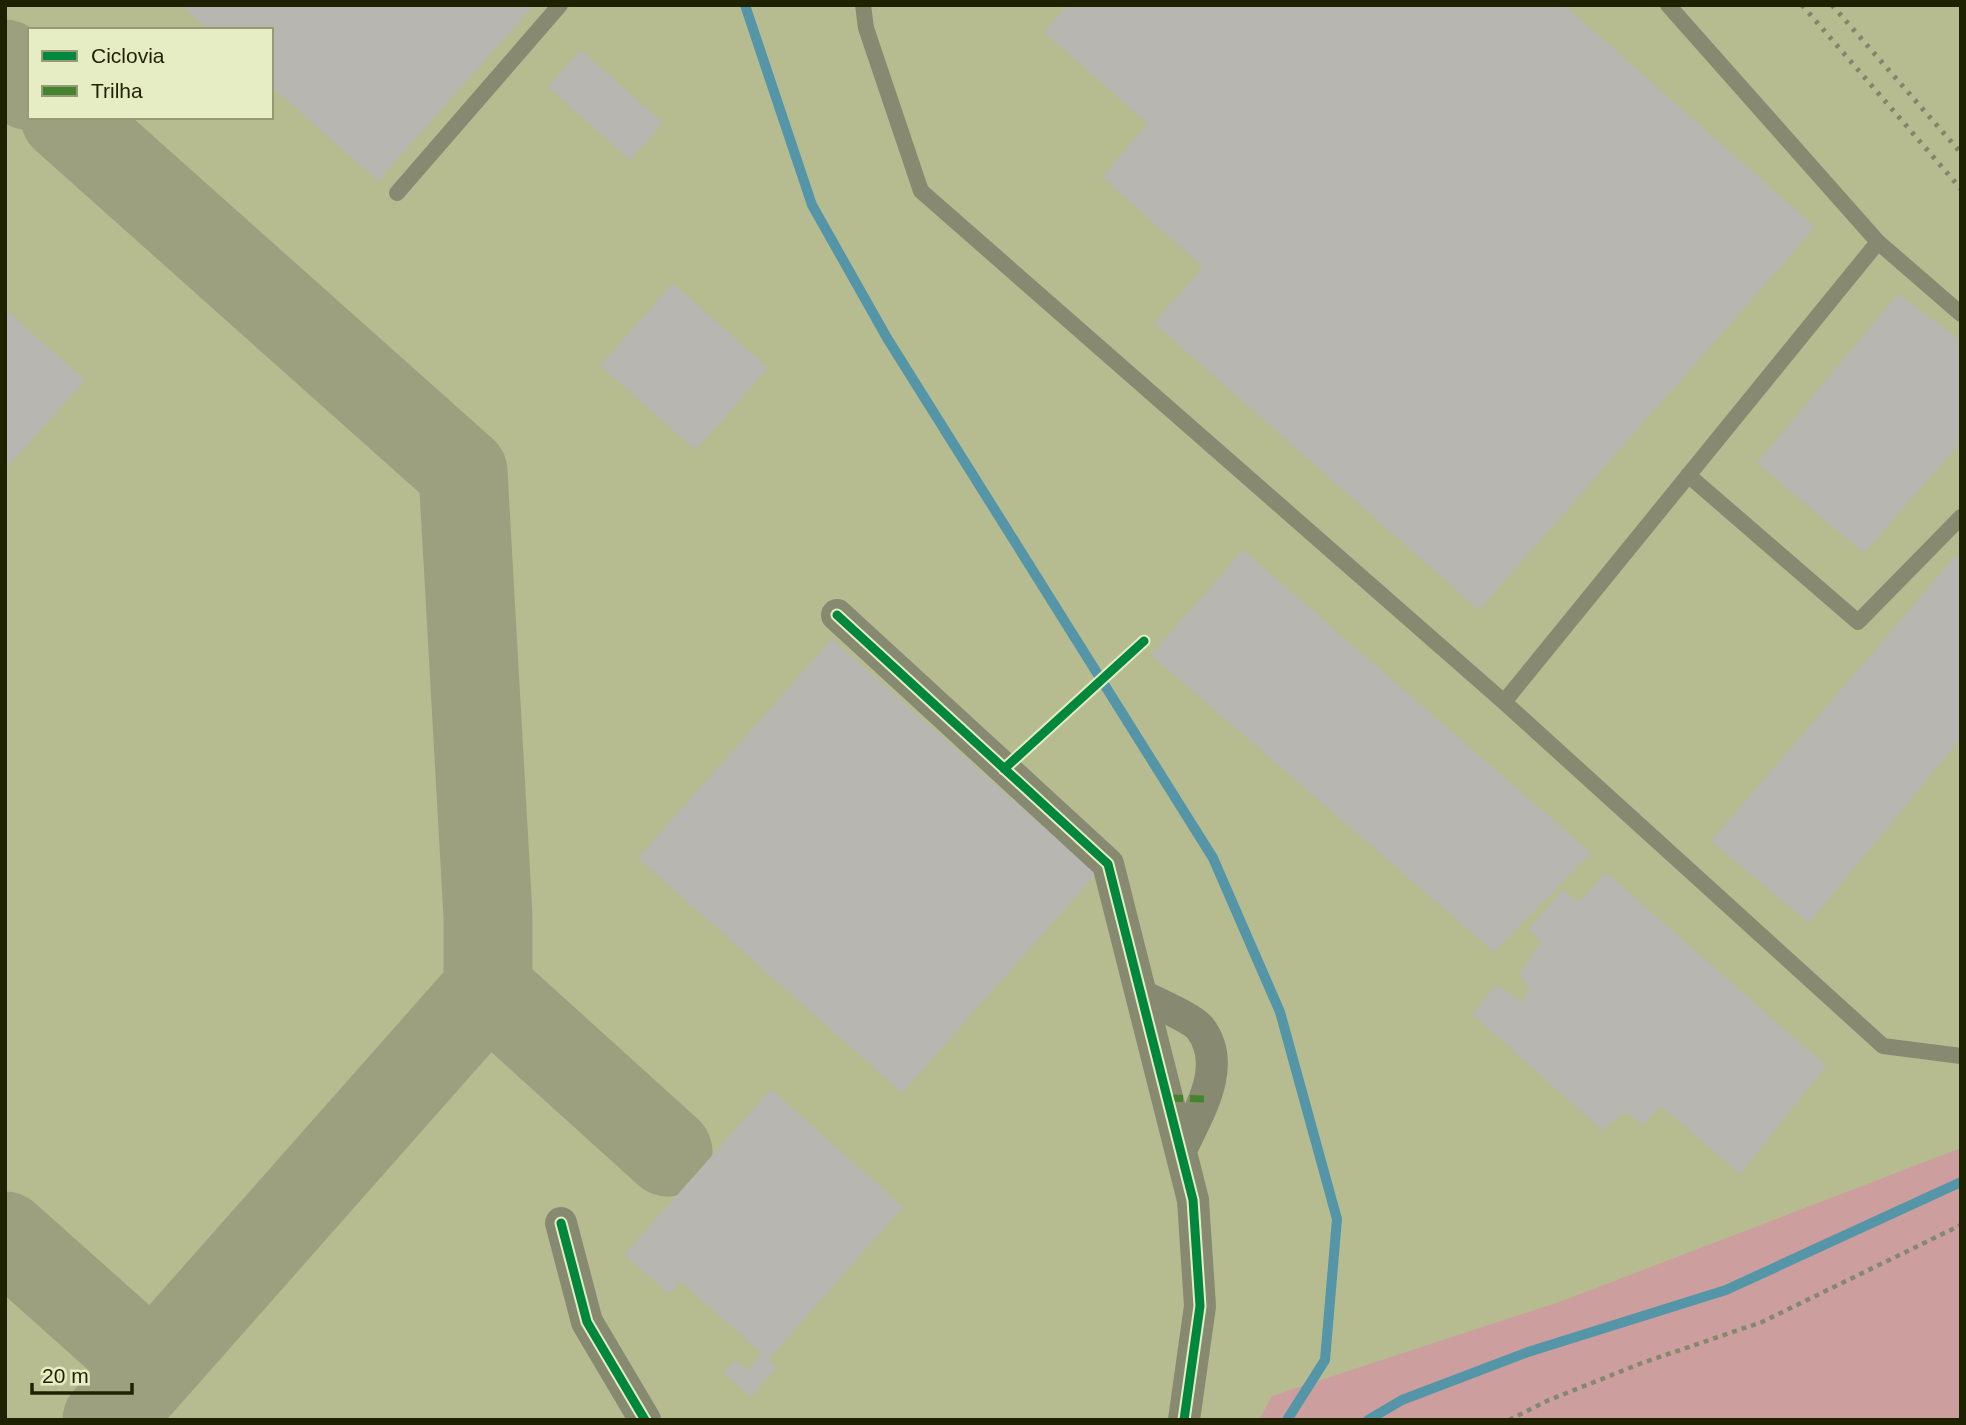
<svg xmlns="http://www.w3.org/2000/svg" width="1966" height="1425" viewBox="0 0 1966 1425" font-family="Helvetica,sans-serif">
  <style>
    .green { fill: #cc9e9e }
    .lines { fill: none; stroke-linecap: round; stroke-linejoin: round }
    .stream { stroke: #5496a8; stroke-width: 10 }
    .taxiway { stroke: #9ca07e; stroke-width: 89 }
    .building { fill: #b8b6b0 }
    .path { stroke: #858871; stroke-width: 4.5; stroke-dasharray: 5 5; stroke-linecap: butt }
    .lane { stroke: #878a71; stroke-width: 16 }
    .street { stroke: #878a71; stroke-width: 32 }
    .rail { stroke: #82856b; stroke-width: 5; stroke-dasharray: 3.5 7; stroke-linecap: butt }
    .quiet { stroke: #44842e; stroke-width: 7; stroke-dasharray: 14 7; stroke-linecap: butt }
    .cycleway-casing { stroke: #e6ecc4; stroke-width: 13 }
    .cycleway { stroke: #00873e; stroke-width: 9 }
  </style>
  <rect width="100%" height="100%" fill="#b7bc90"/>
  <path class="green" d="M1961 1148V1420H1259L1272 1396 1562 1301Z"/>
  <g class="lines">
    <path class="stream" d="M745 5 812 205 887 338 1213 858 1280 1012 1337 1219 1325 1360 1287 1420
      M1368 1420 1402 1400 1528 1352 1726 1290 1961 1182"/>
    <path class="taxiway" d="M5 64 30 86
      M65 117 463 472 488 916V989
      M5 1236 153 1368
      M107 1420 488 989 668 1152"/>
  </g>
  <path class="building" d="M181 5H534L378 181 271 86V30H208Z
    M1068 5H1564L1815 227 1479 610 1154 323 1203 267 1102 177 1148 124 1044 32Z
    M581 50 663 123 630 160 548 87Z
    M673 283 768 368 696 450 600 366Z
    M1898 294 1961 341V442L1864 553 1757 463Z
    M5 309 85 380 5 470Z
    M1243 550 1591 853 1494 952 1151 655Z
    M1961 550V738L1809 923 1711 841Z
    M832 639 1096 874 902 1093 638 858Z
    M1606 872 1826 1066 1740 1174 1661 1106 1643 1125 1625 1112 1602 1130 1472 1014 1497 985 1521 1002 1529 991 1520 973 1541 942 1529 929 1563 889 1578 903Z
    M771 1089 903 1207 768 1360 777 1367 751 1397 724 1373 735 1360 747 1370 762 1354 680 1281 669 1294 624 1255Z"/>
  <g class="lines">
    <path class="path" d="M1509 1420 1549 1400 1642 1363 1762 1322 1961 1225"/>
    <path class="lane" d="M863 5 866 28 921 191 1504 702
      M1668 5 1878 242 1961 314
      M397 193 560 5
      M1878 242 1504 702 1883 1046 1961 1056
      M1688 475 1858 622 1961 517"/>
    <path class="street" d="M837 615 1108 864 1193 1200 1200 1306 1184 1420
      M1143 996C1156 1003 1192 1018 1200 1028 1229 1066 1198 1113 1181 1150
      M561 1223 587 1322 645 1420"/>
    <path class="rail" d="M1802 5 1961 189
      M1832 5 1961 153"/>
    <path class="quiet" d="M1169 1098 1204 1099"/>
    <defs>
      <path id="cycleway" d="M837 615 1108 864 1193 1200 1200 1306 1184 1420
        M1004 769 1144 641
        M561 1223 587 1322 645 1420"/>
    </defs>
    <use href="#cycleway" class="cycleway-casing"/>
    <use href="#cycleway" class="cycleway"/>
  </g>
  <rect width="1966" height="1425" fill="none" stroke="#1f2201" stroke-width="14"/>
  <rect x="28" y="28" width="245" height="91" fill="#e6ecc4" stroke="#969b76" stroke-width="2"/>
  <rect x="42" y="51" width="35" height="10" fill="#00873e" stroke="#969b76" stroke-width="2"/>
  <text x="91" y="63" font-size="21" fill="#1f2201">Ciclovia</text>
  <rect x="42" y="86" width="35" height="10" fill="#44842e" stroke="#969b76" stroke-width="2"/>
  <text x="91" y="98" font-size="21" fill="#1f2201">Trilha</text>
  <path d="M32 1383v10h100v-10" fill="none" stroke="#1f2201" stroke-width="3.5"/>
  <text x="42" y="1383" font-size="21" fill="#1f2201" stroke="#e6ecc4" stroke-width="5" paint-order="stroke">20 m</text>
</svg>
